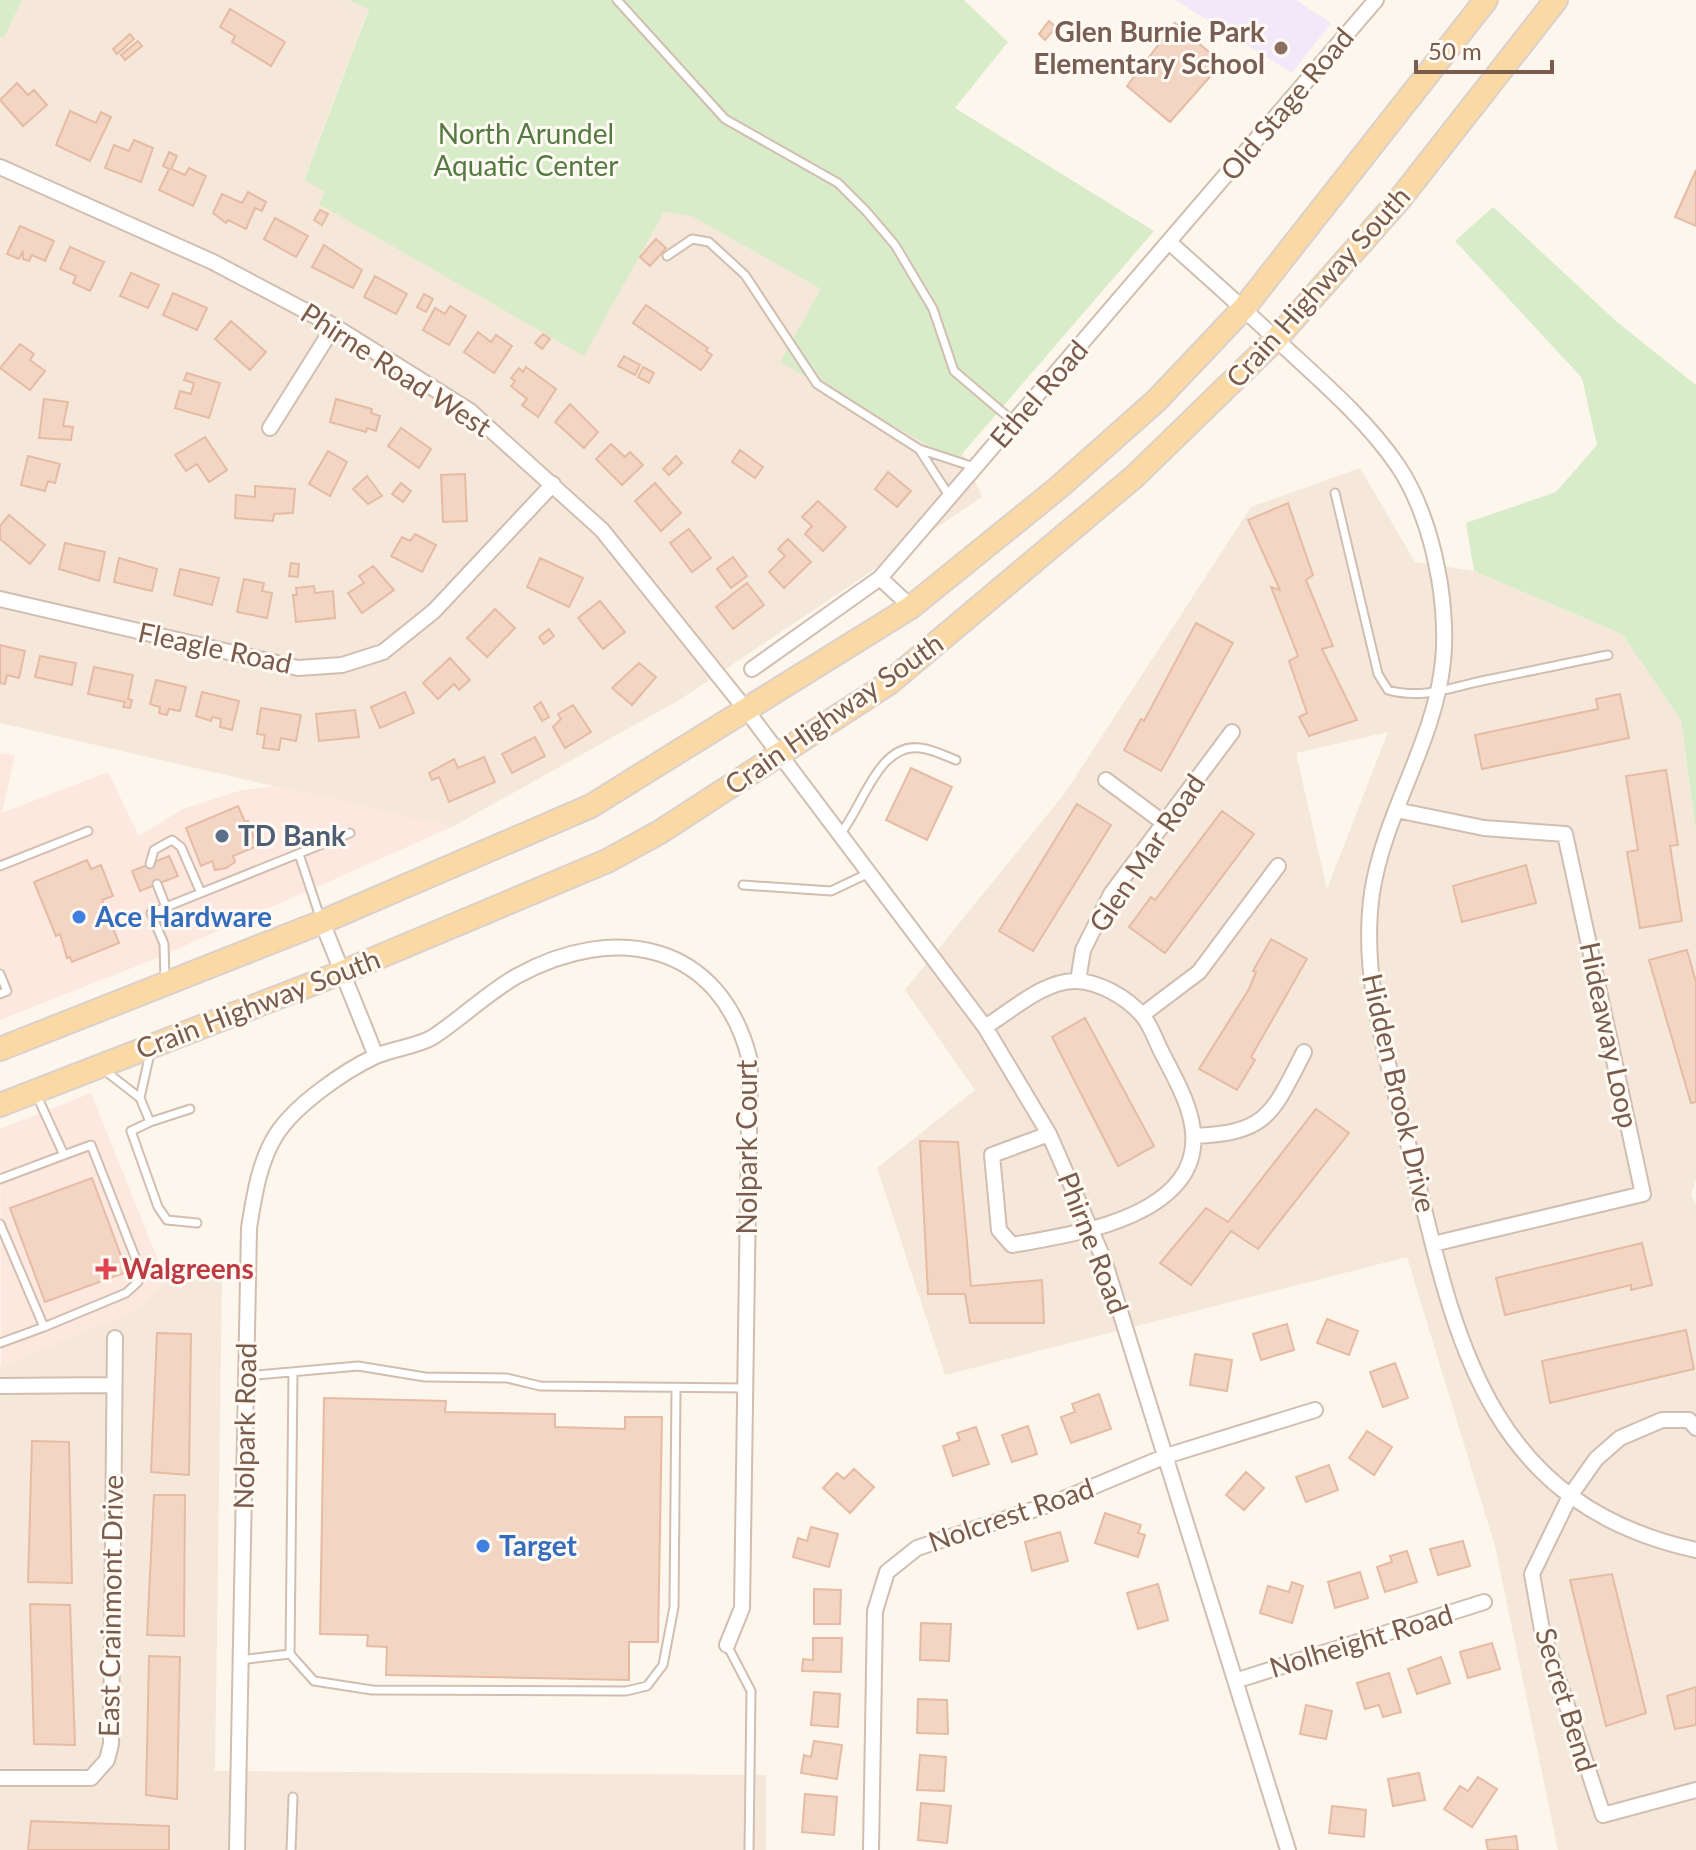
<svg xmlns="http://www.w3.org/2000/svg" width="1696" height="1850" viewBox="0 0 1696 1850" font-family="Lato,sans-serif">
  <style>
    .residential { fill: #f5e8da; fill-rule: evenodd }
    .commercial { fill: #fde8e0 }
    .education { fill: #f3e8fa }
    .green { fill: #d8ecc9 }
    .building { fill: #f3d5c3; stroke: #e6bba3; stroke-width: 2 }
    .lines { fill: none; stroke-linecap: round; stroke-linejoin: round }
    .lane-casing { stroke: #d1beb0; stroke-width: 11 }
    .street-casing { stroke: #d1beb0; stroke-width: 18 }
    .primary-casing { stroke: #dad1cd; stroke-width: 26 }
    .lane { stroke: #fff; stroke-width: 7 }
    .street { stroke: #fff; stroke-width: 14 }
    .primary { stroke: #fbd9a5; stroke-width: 22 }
    .education-dot { fill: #8d6e63; stroke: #fffaf3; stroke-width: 3 }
    .service-dot { fill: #5c6f8a; stroke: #fffaf3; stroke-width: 3 }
    .shop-dot { fill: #3f7fe0; stroke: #fffaf3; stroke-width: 3 }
    .health-dot { fill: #e0444e; stroke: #fffaf3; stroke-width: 3 }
    .labels { text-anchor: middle; stroke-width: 6; stroke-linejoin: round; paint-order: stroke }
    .education-label { font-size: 28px; font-weight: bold; fill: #785e54; stroke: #fffaf3; text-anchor: end }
    .street-label { font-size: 28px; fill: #7a5c4d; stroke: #fffaf3 }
    .park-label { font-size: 28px; fill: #537a41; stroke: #fffaf3 }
    .service-label { font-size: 28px; font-weight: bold; fill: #4e5e75; stroke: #fffaf3; text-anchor: start }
    .shop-label { font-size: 28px; font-weight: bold; fill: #366cbe; stroke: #fffaf3; text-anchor: start }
    .health-label { font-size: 28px; font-weight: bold; fill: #be3a42; stroke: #fffaf3; text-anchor: start }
  </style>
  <rect width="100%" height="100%" fill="#fdf6ec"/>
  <path class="residential" d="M0 0H372L304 179 623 205 775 229 937 395 982 497 681 699 452 827 0 723Z
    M1360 468 1415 562 1474 571 1622 634 1681 720 1696 831V1180L1691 1195 1696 1203V1850H1558L1495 1546 1407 1257 945 1375 877 1168 975 1090 905 990 1065 793 1251 507ZM1388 732 1327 889 1296 753Z
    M222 1279 215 1771 766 1775V1850H0V1365L141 1308 166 1280Z"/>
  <path class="commercial" d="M0 753 15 755 2 813 108 772 139 836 183 809 242 790 277 786 452 827 152 960 0 1020Z
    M91 1093 166 1280 141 1308 1 1367 0 1129Z"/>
  <path class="education" d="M1175 0H1296L1331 23 1292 73Z"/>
  <path class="green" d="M0 0H22L3 39 0 37Z
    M349 0H964L1008 42 955 108 1154 231 956 461 780 362 821 289 692 216 664 212 584 356 319 204 325 192 304 180 369 9Z
    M1493 207 1617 322 1696 385V831L1681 720 1622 634 1474 571 1466 523 1556 492 1597 445 1582 378 1455 241Z"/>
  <path class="building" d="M230 9 285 42 271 66 232 42 235 36 220 27Z
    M1049 21 1056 27 1045 40 1039 34Z
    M1175 23 1222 63 1170 122 1127 86Z
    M130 34 134 39 117 54 113 49Z
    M138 41 142 46 125 60 121 55Z
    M17 83 28 95 34 90 47 105 23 126 0 100Z
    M70 111 96 123 101 112 111 117 90 161 56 145Z
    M134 140 153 148 141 182 105 168 114 145 129 151Z
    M169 152 177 156 171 169 185 175 189 168 206 176 193 206 159 190 169 169 163 166Z
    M1696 170V226L1675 217Z
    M248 192 266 202 262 211 255 208 246 229 228 220 226 223 213 213 222 194 242 203Z
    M320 210 328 214 322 225 314 220Z
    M275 218 308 236 296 257 264 239Z
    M20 226 54 241 45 261 32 255 29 261 23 259V251L19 259 7 254Z
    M656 239 666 248 650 266 640 257Z
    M324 245 362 270 353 288 312 267Z
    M70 247 104 262 90 291 73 283 76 276 60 269Z
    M131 273 159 285 148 308 120 296Z
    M375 276 407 294 396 314 364 297Z
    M173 293 207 308 197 330 163 315Z
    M424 294 433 299 426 312 417 307Z
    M646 305 708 348 706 351 712 355 701 370 633 323Z
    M450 306 466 316 449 345 423 330 435 308 445 314Z
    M231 321 266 352 250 370 215 339Z
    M478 332 491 342 496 335 512 346 494 373 464 352Z
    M543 334 550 339 542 349 535 343Z
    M20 344 34 354 30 360 45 371 30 390 0 368Z
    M624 356 640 365 635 375 618 366Z
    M526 367 556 389 538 417 522 405 527 399 511 386 515 381 511 378 519 368 523 372Z
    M643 367 654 373 649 383 638 377Z
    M187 373 220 383 209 418 175 408 180 391 191 394 194 383 184 380Z
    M44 399 68 402 63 426 73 427 71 440 39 438Z
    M336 399 372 409 371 413 380 416 376 431 367 428 366 432 330 422Z
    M570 404 598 432 584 448 555 422Z
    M401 428 431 449 419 468 388 446Z
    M205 437 227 470 209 482 197 464 186 471 175 455Z
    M611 444 625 457 630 452 643 465 622 485 596 459Z
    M740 450 763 467 755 478 732 462Z
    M328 451 347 462 330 496 309 484Z
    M28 456 60 464 55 483 48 481 45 491 21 485Z
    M676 456 682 463 669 475 663 469Z
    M888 472 911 491 897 507 875 489Z
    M465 474 467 521 443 522 441 475Z
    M367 476 382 496 368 504 353 489Z
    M401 483 411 491 403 502 392 494Z
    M655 483 681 513 661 531 635 501Z
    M255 486 295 489 293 513 274 514 273 521 235 518 236 495 255 497Z
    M818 501 846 527 823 551 805 534 812 526 802 517Z
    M1288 503 1313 575 1306 580 1333 646 1322 649 1357 720 1309 736 1299 717 1307 713 1289 661 1298 656 1271 587 1280 590 1248 520Z
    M9 515 45 545 30 564 0 539V526Z
    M689 529 711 558 692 572 670 543Z
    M415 534 436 545 422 572 391 556 402 537 410 541Z
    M788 539 811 562 784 588 769 572 785 556 778 549Z
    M65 543 105 552 99 581 59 569Z
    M733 557 747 576 731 588 717 569Z
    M119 558 157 569 152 591 114 582Z
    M540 558 583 578 569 607 527 587Z
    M291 563 299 564 298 577 289 576Z
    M373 566 394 590 362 613 348 593 364 583 359 576Z
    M180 569 219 578 212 605 174 595Z
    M244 579 264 583 262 591 272 593 267 618 237 612Z
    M747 583 764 605 733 629 716 607Z
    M314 586 315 593 333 591 335 618 296 622 293 595H297L296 588Z
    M600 601 625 632 603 649 578 618Z
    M495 609 515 628 487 657 467 638Z
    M1196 623 1233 643 1161 771 1124 750 1141 719 1144 721Z
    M549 629 554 636 544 644 539 637Z
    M0 645 25 651 19 678 7 675 5 684 0 683Z
    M40 656 76 663 72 685 35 677Z
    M450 658 470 680 459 690 454 684 438 699 423 683Z
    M639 663 656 677 632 705 612 688Z
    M94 667 133 675 128 699 132 700 130 708 123 707 125 702 88 694Z
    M156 680 186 687 180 711 169 709 167 715 159 713 160 707 150 704Z
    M202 692 239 701 232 730 220 727 221 719 212 717 211 721 196 716Z
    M405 692 414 713 380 728 371 707Z
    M1620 694 1629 738 1482 769 1475 735 1598 709 1596 699Z
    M541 702 549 717 542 721 534 707Z
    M573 705 591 732 565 748 553 727 561 719 558 714Z
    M261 708 301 715 296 741 281 738 279 750 263 748 265 735 257 734Z
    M355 710 359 737 319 741 316 714Z
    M535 737 545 756 512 773 502 754Z
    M484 757 495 782 449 802 439 777 432 780 429 773 454 759 458 768Z
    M911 768 952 787 927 840 886 820Z
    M1666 770 1678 845 1670 846 1682 921 1640 928 1627 852 1638 850 1626 776Z
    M1077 804 1111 825 1033 951 999 931Z
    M238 806 245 822 248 821 257 846 233 856 235 862 226 868 215 870 212 861 201 866 186 828Z
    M1222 811 1254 834 1165 953 1129 927 1151 897 1155 900Z
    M169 856 178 876 140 891 132 871Z
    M87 860 91 869 101 865 113 896 102 900 119 943 72 962 70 957 67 958 60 934 56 936 34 882Z
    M1526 865 1536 903 1462 922 1453 886Z
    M1271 939 1307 959 1251 1057 1255 1060 1237 1090 1199 1069 1249 989 1256 972 1253 971Z
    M1687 950 1696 982V1102L1691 1103 1649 960Z
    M1085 1018 1154 1146 1118 1166 1052 1037Z
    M1316 1109 1349 1133 1258 1249 1231 1231 1191 1285 1160 1263 1206 1208 1228 1222Z
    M920 1141 958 1142 971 1286 1042 1280 1044 1323H970L965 1294H928Z
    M92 1178 127 1272 45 1302 10 1208Z
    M1642 1243 1652 1285 1631 1290V1285L1505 1315 1496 1278Z
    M1327 1319 1358 1331 1349 1355 1317 1343Z
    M1287 1324 1294 1350 1261 1360 1253 1334Z
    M1686 1330 1694 1369 1550 1403 1542 1361Z
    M157 1333 191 1334 189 1475 151 1472Z
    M1195 1354 1232 1360 1227 1391 1190 1385Z
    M1395 1363 1408 1398 1383 1407 1370 1372Z
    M1099 1394 1111 1429 1071 1443 1061 1417 1075 1412 1072 1404Z
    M324 1398 446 1401 445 1412 555 1414V1427L625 1429V1417H662L658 1642H629V1680L386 1675 387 1647 367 1646 368 1635 320 1634Z
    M1028 1426 1037 1454 1012 1462 1002 1435Z
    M976 1427 989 1464 953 1476 943 1446 960 1440 957 1433Z
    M1367 1431 1392 1447 1374 1475 1349 1458Z
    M32 1441 69 1442 72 1583 28 1582Z
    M1329 1465 1338 1490 1306 1502 1296 1477Z
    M854 1469 874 1487 850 1513 823 1488 837 1473 844 1479Z
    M1246 1472 1264 1488 1244 1510 1226 1495Z
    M154 1495H185L184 1636 147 1635Z
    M1105 1513 1141 1525 1138 1533 1145 1535 1138 1557 1095 1543Z
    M811 1527 838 1534 829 1567 793 1557 798 1538 807 1541Z
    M1060 1532 1068 1561 1032 1571 1025 1542Z
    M1463 1541 1470 1566 1438 1575 1430 1549Z
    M1407 1551 1417 1582 1385 1592 1377 1567 1392 1562 1390 1556Z
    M1360 1572 1368 1598 1335 1608 1328 1582Z
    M1612 1574 1646 1713 1606 1726 1570 1580Z
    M1292 1582 1303 1586 1292 1623 1260 1613 1268 1586 1289 1592Z
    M1158 1584 1168 1620 1138 1629 1127 1593Z
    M814 1589 841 1590 840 1624H814Z
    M30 1604 70 1605 75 1745 34 1744Z
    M921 1623 951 1624 949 1661 920 1660Z
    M813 1638H842L841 1672 802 1671 803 1659 813 1660Z
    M1492 1643 1500 1669 1468 1678 1460 1652Z
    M149 1656 180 1657 177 1799 146 1795Z
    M1441 1657 1450 1683 1417 1694 1408 1669Z
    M1389 1673 1401 1712 1383 1717 1379 1705 1365 1709 1357 1683Z
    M1696 1687V1725L1675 1729 1667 1696Z
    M814 1692 840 1694 838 1727 811 1725Z
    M918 1699 947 1700 948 1734 917 1733Z
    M1306 1705 1332 1711 1326 1739 1300 1734Z
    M814 1741 842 1745 837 1779 801 1773 804 1755 811 1757Z
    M920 1755 946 1757 944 1791 917 1790Z
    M1419 1773 1425 1800 1393 1806 1388 1779Z
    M1478 1777 1497 1789 1472 1827 1444 1809 1460 1786 1468 1791Z
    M805 1794 837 1797 834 1835 802 1832Z
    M921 1803 951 1806 947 1843 918 1840Z
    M1332 1806 1366 1810 1364 1837 1329 1833Z
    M31 1821 169 1826V1850H28Z
    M1516 1836 1518 1850H1488L1486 1840Z"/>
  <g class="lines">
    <defs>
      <path id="lane" d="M617 0 725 119 838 183 866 211 895 245 933 309 954 371 1014 422
        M667 256 692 239 709 242 745 275 817 384 919 449 974 467
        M919 449 950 497
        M1335 493 1378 674 1388 690C1423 700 1452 687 1486 680 1527 672 1567 663 1608 655
        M840 834C862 809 878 742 920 748 932 749 945 756 956 760
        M299 854 321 920
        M150 864 154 850 172 840 181 847 201 893
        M0 866 88 831
        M157 884 166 907
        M743 885 831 891 869 873
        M0 974 7 991 0 994
        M165 981 164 944 151 913 350 833
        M104 1070 140 1098 150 1122 190 1109
        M140 1098 150 1053
        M150 1122 131 1131 158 1207 167 1220 197 1223
        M0 1179 64 1155 37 1096
        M0 1224 44 1327 0 1343
        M44 1327 126 1293 138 1282 139 1267 91 1145 64 1155
        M293 1372 290 1654 314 1681 372 1690 626 1691 647 1686 663 1665 674 1607 676 1388
        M246 1376 358 1366 425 1377 507 1378 540 1386 744 1388
        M727 1645 751 1691 749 1850
        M240 1660 290 1654
        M291 1850 293 1797"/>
      <path id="street" d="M0 167 213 262 334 326 470 411 602 530 747 711 985 1027 1049 1134 1104 1260 1288 1850
        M1169 242C1206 275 1243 308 1279 342 1320 380 1366 419 1398 466 1417 494 1431 535 1437 568 1443 595 1446 634 1443 661 1435 742 1384 813 1372 893 1360 977 1387 1057 1407 1139 1453 1324 1477 1502 1696 1550
        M270 428 334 326
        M880 578 911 607
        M0 599 298 668 342 665 383 652 434 611 553 484
        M752 669 880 578 1376 0
        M1106 780 1164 823
        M1396 810 1484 828 1565 834 1643 1194 1433 1244
        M322 922 376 1056
        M1078 981 1083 950 1111 894 1232 732
        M1142 1015 1199 972 1278 866
        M985 1027C1011 1011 1046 979 1077 981 1099 982 1126 997 1141 1014 1150 1023 1155 1039 1161 1051 1181 1090 1212 1139 1179 1181 1144 1225 1063 1236 1012 1245L999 1230 992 1155 1049 1134
        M1194 1136C1268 1133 1272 1114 1304 1052
        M0 1386 113 1385
        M1696 1428 1689 1420H1662L1620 1438 1596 1459 1570 1496 1532 1574 1542 1630 1603 1815 1696 1790
        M1238 1680 1484 1602
        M0 1778H91L107 1760 111 1744 115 1338
        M237 1850 249 1228C254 1197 259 1162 276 1135 295 1105 344 1071 376 1056 394 1048 416 1047 433 1037 462 1018 487 993 517 976 615 922 721 942 750 1061L742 1608 727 1645
        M871 1850 875 1611 887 1572 917 1548 1054 1503 1166 1456 1315 1410"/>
      <path id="primary" d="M0 1049 322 922 591 806 911 607 1058 488 1157 400 1244 308 1486 0
        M0 1105 343 972 607 861 660 832 889 683 1134 477 1276 339 1400 199 1556 0"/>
    </defs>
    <use href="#lane" class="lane-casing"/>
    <use href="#street" class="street-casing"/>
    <use href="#primary" class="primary-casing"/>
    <use href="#lane" class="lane"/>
    <use href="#street" class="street"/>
    <use href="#primary" class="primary"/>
  </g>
  <circle class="education-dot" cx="1281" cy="48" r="8"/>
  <circle class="service-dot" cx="222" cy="836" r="8"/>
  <g class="shop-dot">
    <circle cx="79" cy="917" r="8"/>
    <circle cx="483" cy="1546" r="8"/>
  </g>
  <path class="health-dot" d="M102 1257h8v8h8v8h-8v8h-8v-8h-8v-8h8z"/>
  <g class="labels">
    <g class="education-label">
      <text x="1265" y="42">Glen Burnie Park<tspan x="1265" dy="32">Elementary School</tspan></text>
    </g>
    <g class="street-label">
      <text transform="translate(1287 104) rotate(-50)" y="10">Old Stage Road</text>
      <text transform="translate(1318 287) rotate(-48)" y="10">Crain Highway South</text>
      <text transform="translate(396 370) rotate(33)" y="10">Phirne Road West</text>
      <text transform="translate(1039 394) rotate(-49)" y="10">Ethel Road</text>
      <text transform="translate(215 648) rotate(12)" y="10">Fleagle Road</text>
      <text transform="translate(834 714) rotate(-35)" y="10">Crain Highway South</text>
      <text transform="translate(1147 853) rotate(-56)" y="10">Glen Mar Road</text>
      <text transform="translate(258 1004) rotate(-21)" y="10">Crain Highway South</text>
      <text transform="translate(1609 1035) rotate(78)" y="10">Hideaway Loop</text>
      <text transform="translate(1399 1093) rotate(77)" y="10">Hidden Brook Drive</text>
      <text transform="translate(747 1147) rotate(-90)" y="10">Nolpark Court</text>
      <text transform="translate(1093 1243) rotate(69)" y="10">Phirne Road</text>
      <text transform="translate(245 1426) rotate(-89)" y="10">Nolpark Road</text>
      <text transform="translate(1011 1515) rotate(-19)" y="10">Nolcrest Road</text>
      <text transform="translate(111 1606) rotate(-89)" y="10">East Crainmont Drive</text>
      <text transform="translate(1361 1641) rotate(-17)" y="10">Nolheight Road</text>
      <text transform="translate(1566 1700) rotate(73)" y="10">Secret Bend</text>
    </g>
    <g class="park-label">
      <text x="526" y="144">North Arundel<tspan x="526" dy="32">Aquatic Center</tspan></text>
    </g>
    <g class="service-label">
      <text x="238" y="846">TD Bank</text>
    </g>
    <g class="shop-label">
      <text x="95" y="927">Ace Hardware</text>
      <text x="499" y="1556">Target</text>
    </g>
    <g class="health-label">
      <text x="122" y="1279">Walgreens</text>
    </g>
  </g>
  <path d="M1416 60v12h136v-12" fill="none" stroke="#7a5c4d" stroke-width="4"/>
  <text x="1428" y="60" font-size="24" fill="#7a5c4d" stroke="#fffaf3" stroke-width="6" paint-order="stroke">50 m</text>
</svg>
